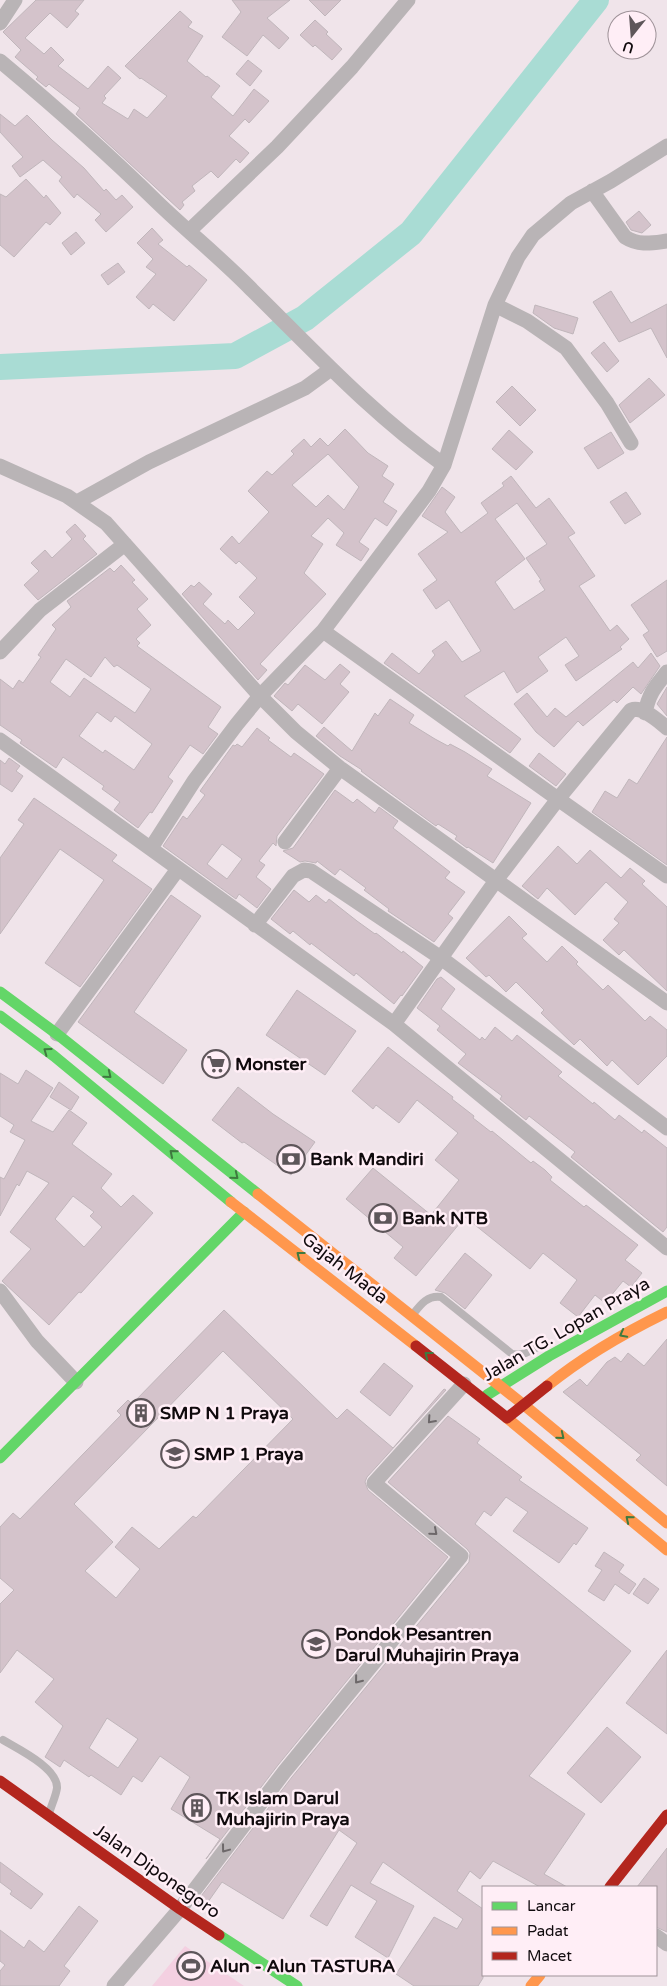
<svg xmlns="http://www.w3.org/2000/svg" width="667" height="1986" viewBox="0 0 667 1986" font-family="'Varela Round',sans-serif">
  <style>
    .green { fill: #f4d0e1 }
    .lines { fill: none; stroke-linecap: round; stroke-linejoin: round }
    .river { stroke: #a9dcd4; stroke-width: 26 }
    .building { fill: #d4c3cb; stroke: #c0b6bb; fill-rule: evenodd }
    .lane { stroke: #b9b4b6; stroke-width: 8 }
    .street { stroke: #b9b4b6; stroke-width: 15 }
    .fast { stroke: #63d668; stroke-width: 11 }
    .slow { stroke: #ff974d; stroke-width: 11 }
    .jam { stroke: #b3261e; stroke-width: 11 }
    .oneway { stroke: #3e7a3f }
    .oneway2 { stroke: #6d686a }
    .labels { text-anchor: middle; stroke-width: 5; stroke-linejoin: round; paint-order: stroke }
    .poi-label { font-size: 18px; font-weight: bold; fill: #100a0d; stroke: #ffeef6; text-anchor: start }
    .street-label { font-size: 18px; fill: #100a0d; stroke: #ffeef6 }
  </style>
  <rect width="100%" height="100%" fill="#f0e4ea"/>
  <path class="green" d="M185 1946 244 1986H152Z"/>
  <g class="lines">
    <path class="river" d="M0 367 235 356 305 318 411 233 596 0"/>
  </g>
  <path class="building" d="M36 0H84L75 11 79 14 67 28 50 13 25 38 44 54 51 47 64 60 58 66 88 89 108 66 121 78 104 96 106 98 102 103 128 119 134 109 147 118 167 96 141 78 140 79 125 66 180 11 192 22 188 27 203 36 187 61 206 77 207 76 220 86 211 97 233 116 254 89 269 101 249 123 245 119 229 136 249 153 240 163 236 159 218 178 211 171 192 186 195 191 182 202 184 205 180 210 76 114 80 108 49 84 46 87 36 79 38 77 15 57 21 50 3 32Z
    M232 0H290L267 18 289 38 279 49 263 35 247 56 222 37 241 12Z
    M309 0H341L325 16Z
    M315 20 328 32 326 34 342 49 332 60 315 45 313 47 300 35Z
    M248 60 262 71 250 86 236 74Z
    M0 114 15 126 27 115 52 140 84 168 104 191 106 189 116 200 122 195 133 207 106 232 95 220 101 214 77 194 74 198 59 181 62 177 43 160 20 177 12 166 23 157 0 132Z
    M26 179 44 198 46 195 61 213 50 225 46 222 14 257 0 245V194L6 197Z
    M639 211 651 225 642 233 631 230 626 222Z
    M152 228 163 240 158 244 187 267 189 265 207 280 174 321 153 304 149 309 136 297 156 274 146 267 153 259 137 243Z
    M76 232 85 243 71 255 62 243Z
    M118 263 125 272 108 285 101 275Z
    M611 291 631 323 667 304V358L651 328 619 342 593 302Z
    M535 305 578 318 573 334 554 328 533 313Z
    M604 342 619 361 607 372 591 353Z
    M649 378 665 395 630 423 619 405Z
    M512 386 536 410 520 426 496 402Z
    M345 429 368 453 388 466 382 476 394 484 383 502 397 511 387 526 375 518 359 542 369 549 361 561 336 545 344 533 328 518 311 536 323 544 304 573 326 594 260 664 267 670 258 680 182 594 191 585 194 587 199 582 212 594 203 604 225 624 228 620 238 630 255 613 239 597 257 578 239 561 236 564 220 549 232 536 239 544 269 512 248 491 267 471 272 475 294 454 291 451 304 439 311 447 320 438 328 446ZM328 454 359 487 344 510 328 495 316 507 292 485Z
    M509 430 533 452 516 470 492 449Z
    M611 432 624 453 598 469 584 448Z
    M511 476 536 508 549 498 575 533 568 537 595 576 579 586 610 631 617 625 629 639 620 647 622 649 576 681 565 665 579 656 566 637 538 657 548 671 517 693 504 671 464 696 521 739 510 753 384 663 392 653 419 674 435 655 432 651 446 641 462 662 481 651 449 600 436 609 423 590 437 580 418 554 448 532 422 516 442 487 455 497 445 512 461 533 488 513 481 503 504 486 502 483ZM517 503 547 544 526 558 541 580 539 581 545 590 514 610 495 582 525 559 495 519Z
    M626 492 641 514 625 524 610 502Z
    M75 524 86 536 83 539 97 554 38 600 24 585 39 571 31 563 45 550 52 558 72 539 66 532Z
    M121 565 135 580 132 582 148 599 137 609 151 625 136 639 140 643 137 646 221 707 208 727 218 734 203 754 190 745 168 777 173 781 152 813 150 812 138 828 114 810 120 802 102 789 104 786 63 757 56 768 20 743 22 740 0 725V679L13 689 19 680 23 683 41 657 38 655 56 629 52 625 71 607 67 601 110 568 114 572ZM105 657 114 667 117 665 151 689 135 713 84 678 70 697 50 682 66 659 91 677ZM97 712 111 722 115 716 152 744 134 770 105 750 103 753 79 736Z
    M667 580V651L657 657 643 635 649 631 631 605Z
    M651 653 660 666 641 694 633 687 617 703 614 700 583 726 578 721 554 747 536 732 514 704 527 693 547 717 555 708 566 717 633 662 638 668Z
    M340 664 350 672 340 684 349 692 322 724 298 704 292 711 274 696 285 683 288 685 305 665 325 680Z
    M667 687V716L657 704Z
    M390 699 414 715 409 723 435 739 448 746 450 744 465 752 492 769 487 776 531 803 493 863 468 847 467 848 455 839 457 836 438 824 436 826 373 780 361 771 362 770 340 756 316 736 324 727 352 751 375 713 378 716Z
    M257 728 270 738 268 740 291 757 294 753 324 774 277 836 276 846 273 843 259 861 265 865 256 877 271 889 257 908 239 894 236 899 163 846 183 816 187 819 205 795 200 791 233 745 235 746 237 744 242 747ZM222 844 242 859 227 879 207 864Z
    M667 737V865L592 812 605 791 617 798 629 779 637 784Z
    M539 753 566 774 556 786 529 766Z
    M9 758 20 766 16 771 23 776 12 792 0 784V760L5 764Z
    M335 790 353 803 357 799 375 813 379 807 398 821 393 828 450 872 445 878 465 892 448 914 453 918 434 942 388 911 389 909 364 890 366 888 340 869 335 875 317 861 316 863 305 861 300 862 283 851 293 848Z
    M34 798 117 855 112 861 152 889 80 987 45 963 104 880 60 849 0 934V858L24 824 18 820Z
    M558 846 577 864 590 850 621 878 630 868 645 881 642 884 667 907V991L624 950 619 955 603 940 619 923 614 919 628 902 606 882 575 915 547 888 538 899 522 886Z
    M294 890 309 902 316 895 326 903 329 899 357 921 375 934 376 933 402 953 403 951 423 967 402 996 401 995 394 1004 356 973 354 976 311 943 310 945 293 931 290 934 271 919Z
    M171 895 201 916 134 1012 187 1050 163 1084 78 1022Z
    M509 916 527 934 522 938 547 962 562 946 578 962 576 964 603 990 608 985 645 1021 650 1016 667 1030V1056L638 1085 612 1060 607 1066 580 1039 574 1045 541 1013 544 1010 516 982 506 992 489 975 486 977 466 958Z
    M441 977 455 989 441 1009 480 1040 482 1037 485 1040 495 1027 512 1041 517 1035 562 1072 558 1076 593 1104 594 1102 615 1120 619 1115 642 1133 644 1130 667 1148V1227L663 1232 571 1157 575 1152 529 1116 526 1120 500 1099 502 1096 458 1063 466 1054 437 1030 440 1026 417 1008 437 979Z
    M297 990 356 1031 325 1075 266 1035Z
    M388 1047 453 1097 452 1099 474 1116 473 1118 491 1132 492 1131 531 1163 533 1161 545 1170 552 1177 550 1180 584 1207 586 1205 638 1245 625 1260 642 1273 631 1287 623 1281 605 1303 595 1295 578 1317 560 1303 577 1280 543 1253 530 1269 465 1217 416 1276 394 1258 403 1247 346 1199 373 1168 431 1215 459 1180 435 1160 458 1133 417 1100 399 1123 376 1105 373 1109 352 1091Z
    M26 1070 53 1088 31 1121 53 1132 69 1110 87 1123 72 1144 112 1174 101 1188 121 1207 133 1195 153 1213 81 1293 79 1292 49 1325 2 1281 31 1249 10 1232 49 1183 27 1171 19 1186 17 1184 0 1216V1177L4 1179 25 1140 10 1132 14 1125 0 1116V1073L18 1084ZM73 1196 94 1212 90 1216 102 1227 84 1247 55 1219Z
    M59 1082 79 1097 71 1110 50 1097Z
    M238 1087 273 1114 315 1142 291 1175 244 1142 242 1143 212 1120Z
    M465 1253 492 1275 465 1309 445 1293 435 1290Z
    M224 1310 337 1419 347 1409 393 1448 444 1389 446 1390 367 1477 365 1482 368 1490 448 1557 278 1765 206 1859 220 1839 171 1809 190 1777 160 1756 142 1782 133 1776 121 1795 91 1775 89 1777 64 1760 60 1767 45 1757 63 1726 35 1702 54 1679 17 1650 0 1673V1604L14 1590 0 1578V1527L13 1513 20 1519 121 1415 117 1411 128 1400 132 1404ZM223 1351 293 1419 196 1518 193 1516 159 1549 132 1527 115 1547 140 1569 116 1598 85 1571 113 1542 74 1504ZM107 1718 138 1739 118 1768 89 1748Z
    M667 1339V1486L636 1460 641 1455 563 1392 580 1379 587 1386 607 1362 615 1357 621 1362 628 1353 644 1366Z
    M384 1363 413 1386 390 1416 360 1392Z
    M448 1416 480 1439 477 1443 522 1477 519 1480 588 1528 576 1545 574 1543 559 1563 513 1531 528 1512 506 1497 491 1516 484 1511 475 1524 631 1651 529 1776 585 1814 544 1874 567 1887H540L493 1861 480 1879 470 1871 457 1891 483 1909V1978L478 1986H414L396 1974 434 1917 457 1929 463 1919 383 1862 370 1883 414 1906 388 1958 355 1937 377 1901 351 1885 327 1926 310 1916 357 1843 339 1830 283 1919 222 1882 203 1909 195 1904 292 1777 469 1562 470 1553 467 1549 388 1482Z
    M604 1552 624 1565 619 1572 636 1584 629 1594 615 1584 604 1601 588 1591 602 1570 595 1566Z
    M644 1578 659 1589 648 1604 633 1594Z
    M667 1650V1734L626 1703Z
    M607 1727 641 1757 601 1803 567 1773Z
    M667 1848V1932L656 1927V1887H637Z
    M0 1862 43 1894 31 1909 10 1894 12 1891 0 1882Z
    M79 1906 98 1921 64 1966 70 1971 59 1986H0V1971L5 1965 0 1961V1930L24 1948 29 1940 44 1952Z"/>
  <g class="lines">
    <path class="lane" d="M414 1313C421 1304 428 1295 441 1297L512 1354C524 1357 535 1348 545 1343
      M3 1740C18 1749 58 1768 57 1788 56 1796 51 1806 49 1814"/>
    <path class="street" d="M0 23 15 0
      M0 61C54 106 107 153 157 202 188 232 222 259 252 290 314 351 373 415 444 465
      M592 191 625 237C639 246 652 243 667 241
      M189 231 277 147 352 67 408 0
      M495 305 527 321 566 348 607 403 631 443
      M0 466 67 496 106 523 260 696 296 732 340 768 667 1003
      M77 502 149 462 305 388 331 369
      M323 631 558 799 497 879 394 1024
      M0 652 40 610 125 544
      M645 713C649 693 655 687 667 672
      M667 728C658 721 643 706 631 710L558 799 667 876
      M0 740 394 1024 667 1248
      M285 842 340 768
      M151 848 194 781 237 724 260 696 323 631 429 491 444 465 495 305 518 257 533 235 571 203 611 181 667 146
      M255 925 293 876 304 870 311 871 441 958 667 1128
      M57 1034 178 869
      M0 1291 37 1341 76 1382
      M656 1936 667 1944
      M114 1986 180 1909 285 1771 461 1556 374 1483 464 1384"/>
    <path class="fast" d="M0 992 57 1034 258 1194
      M0 1016 54 1056 231 1202
      M487 1395 549 1356 667 1291
      M0 1458 244 1212
      M219 1935 297 1986"/>
    <path class="slow" d="M258 1194 524 1405
      M231 1202 416 1346
      M547 1386C584 1356 624 1333 667 1312
      M524 1405 667 1523
      M507 1418 667 1550
      M531 1986 540 1975"/>
    <path class="jam" d="M416 1346 507 1418 547 1386
      M0 1781 180 1909 219 1935
      M610 1887 667 1815"/>
  </g>
  <defs><path id="oneway-chevron" d="M-2-3.5L2.5 0L-2 3.5" fill="none" stroke-width="1.6" stroke-linecap="round" stroke-linejoin="round" transform="scale(1.25)"/></defs>
  <g class="oneway">
    <use href="#oneway-chevron" transform="translate(47 1051) rotate(-144)"/>
    <use href="#oneway-chevron" transform="translate(108 1075) rotate(39)"/>
    <use href="#oneway-chevron" transform="translate(173 1153) rotate(-140)"/>
    <use href="#oneway-chevron" transform="translate(235 1176) rotate(39)"/>
    <use href="#oneway-chevron" transform="translate(300 1255) rotate(-142)"/>
    <use href="#oneway-chevron" transform="translate(623 1334) rotate(152)"/>
    <use href="#oneway-chevron" transform="translate(428 1355) rotate(-142)"/>
    <use href="#oneway-chevron" transform="translate(561 1436) rotate(39)"/>
    <use href="#oneway-chevron" transform="translate(629 1519) rotate(-141)"/>
  </g>
  <g class="oneway2">
    <use href="#oneway-chevron" transform="translate(431 1420) rotate(132)"/>
    <use href="#oneway-chevron" transform="translate(434 1532) rotate(41)"/>
    <use href="#oneway-chevron" transform="translate(358 1680) rotate(129)"/>
    <use href="#oneway-chevron" transform="translate(225 1849) rotate(127)"/>
  </g>
  <defs>
    <symbol id="supermarket-ring" viewBox="-11 -11 22 22"><circle r="9.5" fill="#ffeef6" stroke="#5e565a" stroke-width="1.5"/><path d="M-6-5.5h2.5l.6 2H6L4.5 2H-2.5L-4.4-4H-6ZM-1.5 3.2a1.3 1.3 0 1 0 .1 0ZM3 3.2a1.3 1.3 0 1 0 .1 0Z" fill="#5e565a"/></symbol>
    <symbol id="bank-ring" viewBox="-11 -11 22 22"><circle r="9.5" fill="#ffeef6" stroke="#5e565a" stroke-width="1.5"/><path d="M-6-4H6V4H-6ZM0-2.3a2.3 2.3 0 1 0 0 4.6a2.3 2.3 0 1 0 0-4.6Z" fill="#5e565a"/></symbol>
    <symbol id="building-ring" viewBox="-11 -11 22 22"><circle r="9.5" fill="#ffeef6" stroke="#5e565a" stroke-width="1.5"/><path d="M-4-6H4V6H1V3H-1V6H-4ZM-2.5-4.3h1.7v1.8h-1.7ZM.8-4.3h1.7v1.8H.8ZM-2.5-1h1.7V.8h-1.7ZM.8-1h1.7V.8H.8Z" fill="#5e565a"/></symbol>
    <symbol id="school-ring" viewBox="-11 -11 22 22"><circle r="9.5" fill="#ffeef6" stroke="#5e565a" stroke-width="1.5"/><path d="M0-5L7-2L0 1L-7-2ZM-4 1L0 2.5L4 1V4Q0 6-4 4Z" fill="#5e565a"/></symbol>
    <symbol id="stadium-ring" viewBox="-11 -11 22 22"><circle r="9.5" fill="#ffeef6" stroke="#5e565a" stroke-width="1.5"/><path d="M0-5a6.5 5 0 1 0 0 10a6.5 5 0 1 0 0-10ZM-3.5-1.8h7v3.6h-7Z" fill="#5e565a"/></symbol>
  </defs>
  <g fill-rule="evenodd">
    <use href="#supermarket-ring" x="200" y="1048" width="32" height="32"/>
    <use href="#bank-ring" x="275" y="1143" width="32" height="32"/>
    <use href="#bank-ring" x="367" y="1202" width="32" height="32"/>
    <use href="#building-ring" x="125" y="1397" width="32" height="32"/>
    <use href="#school-ring" x="159" y="1438" width="32" height="32"/>
    <use href="#school-ring" x="300" y="1628" width="32" height="32"/>
    <use href="#building-ring" x="181" y="1792" width="32" height="32"/>
    <use href="#stadium-ring" x="175" y="1950" width="32" height="32"/>
  </g>
  <g class="labels">
    <g class="poi-label">
      <text x="235" y="1070">Monster</text>
      <text x="310" y="1165">Bank Mandiri</text>
      <text x="402" y="1224">Bank NTB</text>
      <text x="160" y="1419">SMP N 1 Praya</text>
      <text x="194" y="1460">SMP 1 Praya</text>
      <text x="335" y="1640">Pondok Pesantren<tspan x="335" dy="21">Darul Muhajirin Praya</tspan></text>
      <text x="216" y="1804">TK Islam Darul<tspan x="216" dy="21">Muhajirin Praya</tspan></text>
      <text x="210" y="1972">Alun - Alun TASTURA</text>
    </g>
    <g class="street-label">
      <text transform="translate(345 1268) rotate(38)" y="6">Gajah Mada</text>
      <text transform="translate(566 1329) rotate(-30)" y="6">Jalan TG. Lopan Praya</text>
      <text transform="translate(157 1871) rotate(35)" y="6">Jalan Diponegoro</text>
    </g>
  </g>
  <rect x="482" y="1886" width="175" height="90" fill="#ffeef6" stroke="#9f9399"/>
  <rect x="492" y="1902" width="25" height="8" fill="#63d668" stroke="#9f9399"/>
  <text x="527" y="1911" font-size="15" fill="#100a0d">Lancar</text>
  <rect x="492" y="1927" width="25" height="8" fill="#ff974d" stroke="#9f9399"/>
  <text x="527" y="1936" font-size="15" fill="#100a0d">Padat</text>
  <rect x="492" y="1952" width="25" height="8" fill="#b3261e" stroke="#9f9399"/>
  <text x="527" y="1961" font-size="15" fill="#100a0d">Macet</text>
  <g transform="translate(632 35) rotate(197)"><circle r="24" fill="#ffeef6" stroke="#9f9399"/>
  <path d="M0-4L9 19L0 12L-9 19Z" fill="#5e565a"/>
  <text y="-8" font-size="14" font-weight="bold" text-anchor="middle" fill="#100a0d">U</text>
  </g>
</svg>
